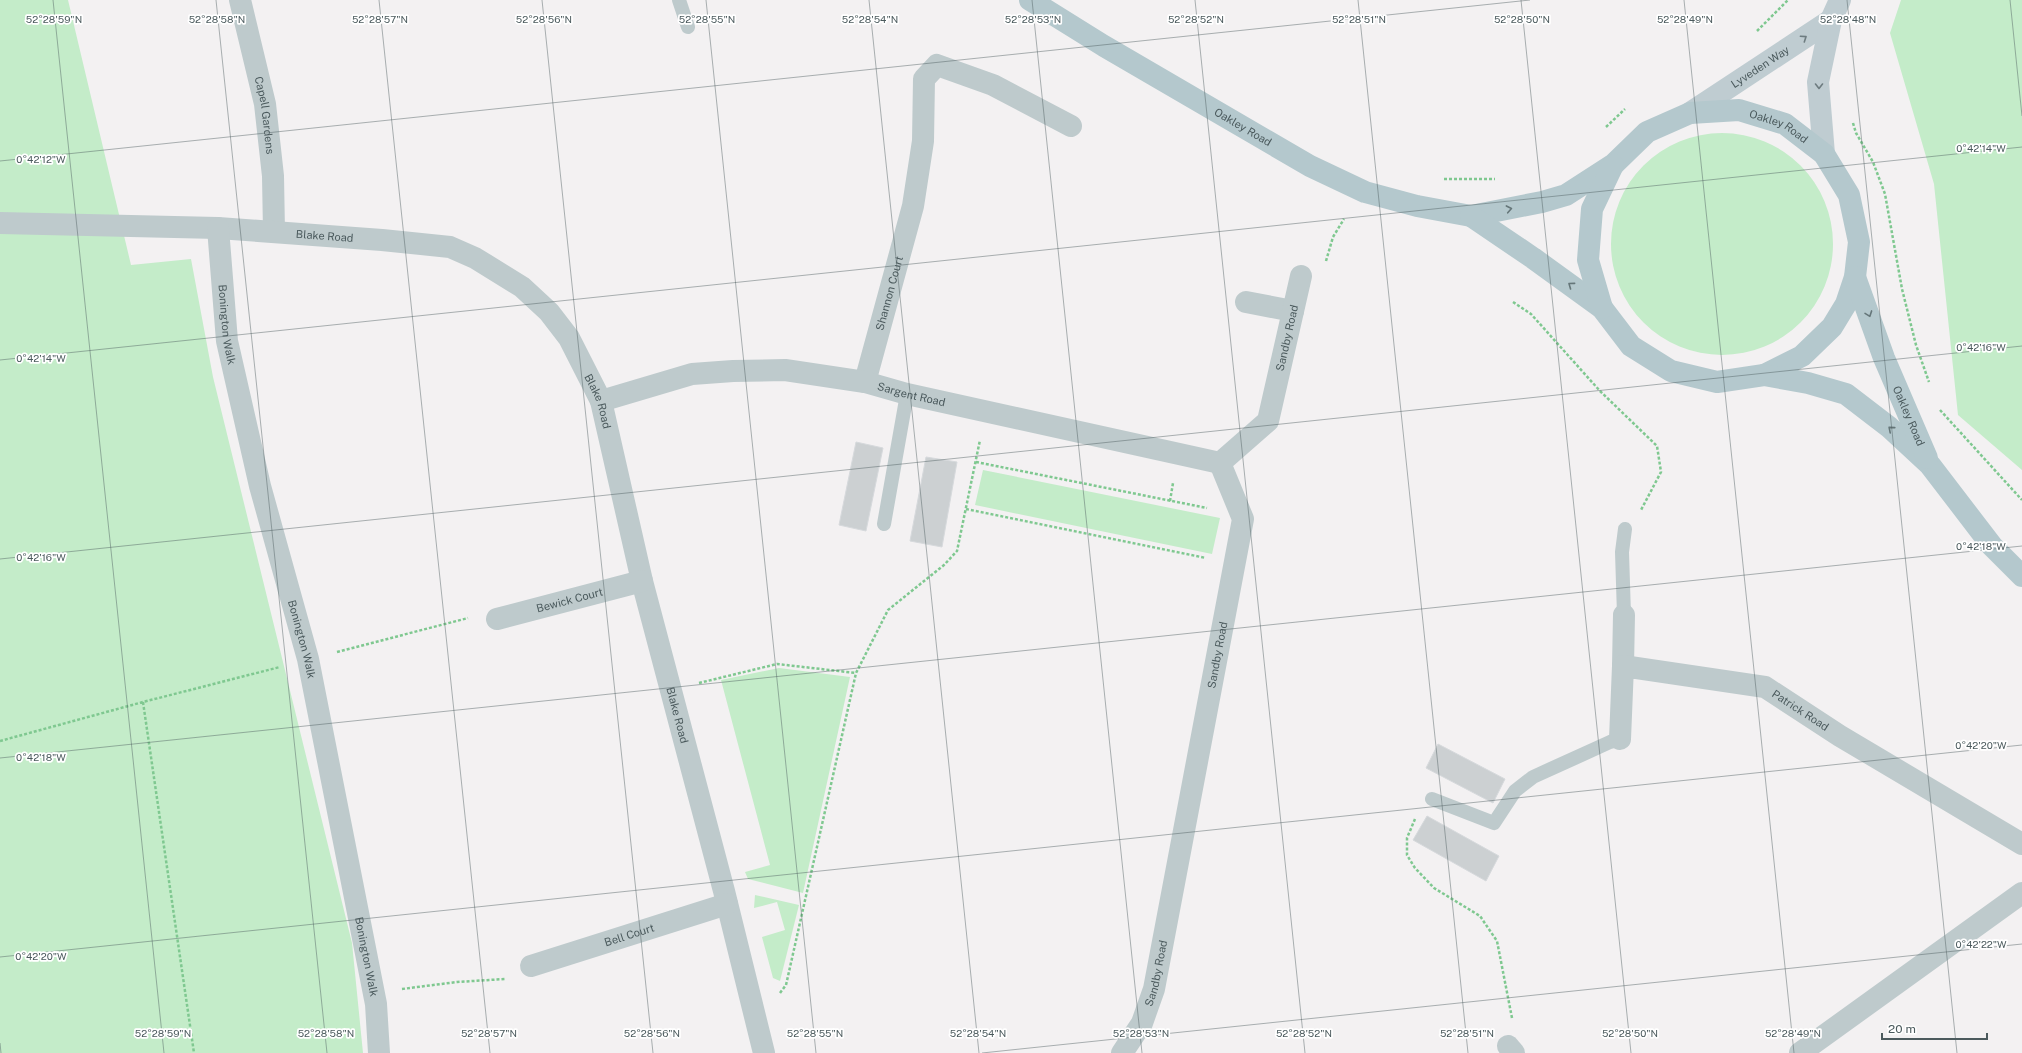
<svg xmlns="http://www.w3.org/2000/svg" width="2022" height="1053" viewBox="0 0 2022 1053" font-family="'Public Sans',sans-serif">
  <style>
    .green { fill: #c4ecc9 }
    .building { fill: #ccd0d2; stroke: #d6d9dc }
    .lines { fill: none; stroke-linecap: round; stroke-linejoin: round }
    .path { stroke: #7fc890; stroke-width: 2.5; stroke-dasharray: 3 2; stroke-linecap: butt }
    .lane { stroke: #becacc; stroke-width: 14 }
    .street { stroke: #becacc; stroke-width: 22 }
    .secondary { stroke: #bfccd1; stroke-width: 22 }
    .primary { stroke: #b4c8cd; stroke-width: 22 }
    .oneway { stroke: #6e7c80 }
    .oneway2 { stroke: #657679 }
    .ticks { fill: none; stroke: #4b5a5d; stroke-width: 1; stroke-opacity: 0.45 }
    .labels { text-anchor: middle; stroke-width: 3.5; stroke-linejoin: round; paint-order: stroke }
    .street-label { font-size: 11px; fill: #4b5a5d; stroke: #fff }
    .ticks-label { font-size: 10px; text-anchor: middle; fill: #4b5a5d; stroke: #fff; stroke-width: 3.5; stroke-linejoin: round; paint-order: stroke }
  </style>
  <rect width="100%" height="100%" fill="#f3f1f2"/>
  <path class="green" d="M0 0H68L131 265 191 259 213 377 352 943 363 1053H0Z
    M1901 0H2022V470L1958 415 1934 184 1890 33Z
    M1611 244a111 111 0 1 1 222 0a111 111 0 1 1-222 0Z
    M983 470 1220 518 1212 554 975 505Z
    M779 668 850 677 803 893 748 879 745 872 770 865 721 680Z
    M755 895 799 905 780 981 773 978 762 937 785 930 777 902 754 908Z"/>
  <path class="building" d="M856 442 883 448 866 531 839 525Z
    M926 457 957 462 942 547 910 541Z
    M1438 744 1505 779 1493 803 1426 768Z
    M1427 816 1499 856 1486 881 1413 840Z"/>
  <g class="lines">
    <path class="path" d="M1757 31 1788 0
      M1853 123 1856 133 1873 162 1885 194 1902 289 1916 345 1929 382
      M1606 127 1625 109
      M1444 179H1495
      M1326 261 1333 237 1344 219
      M1513 302 1531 314 1600 391 1657 446 1661 472 1641 510
      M1940 410 2022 500
      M976 462 1207 508
      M1170 501 1173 483
      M966 509 1206 558
      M337 652 468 618
      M699 683 777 664 856 673
      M143 702 194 1053
      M0 741 143 702 280 667
      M1415 819 1407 838V855L1415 868 1434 888 1480 916 1497 941 1512 1018
      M402 989 457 982 505 979
      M780 993 786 985 856 673 888 610 944 565 957 551 980 440"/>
    <path class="lane" d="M679 0 688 27
      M884 524 907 394
      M1624 615 1622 552 1625 529
      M1432 799 1494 823 1515 791 1533 777 1610 742 1620 739"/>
    <g class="street">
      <path id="s1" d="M240 0 265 104 273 176 274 232"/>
      <path id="s2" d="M0 223 218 228 382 240 450 247 475 258 522 287 549 312 569 338 601 401 642 581 724 891 764 1053"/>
      <path id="s3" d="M218 228 227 341 260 486 308 659 376 1004 379 1053"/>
      <path d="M1246 302 1293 311"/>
      <path id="s4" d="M865 382 913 206 923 141 924 79 937 65 993 85 1071 126"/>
      <path id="s5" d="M601 401 692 374 733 371 785 370 865 382 907 394 1220 463"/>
      <path id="s6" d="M497 619 642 581"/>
      <path d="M1623 666 1624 615"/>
      <path id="s7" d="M1620 739 1623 666 1765 687 1840 736 2022 844"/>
      <path id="s8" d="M531 966 727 904"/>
      <path d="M1508 1046 1514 1053"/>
      <path id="s9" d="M1122 1053 1142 1023 1154 989 1243 519 1220 463 1268 421 1301 276"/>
      <path d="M1800 1053 2022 893"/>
    </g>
    <g class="secondary">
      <path id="s10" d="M1690 113 1831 20"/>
      <path d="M1824 154 1818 82 1831 20 1840 0"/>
    </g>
    <g class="primary">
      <path id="s11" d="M1030 0 1104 46 1310 166 1365 192 1417 206 1471 216 1542 202 1566 195 1614 164 1647 132 1690 113 1739 110 1785 124 1824 154 1849 195 1859 242 1855 277 1846 304 1832 327 1802 356 1764 375"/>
      <path d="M1471 216 1533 258 1602 308 1631 346 1671 371 1717 382 1764 375 1808 383 1846 394 1889 427 1930 465 1992 546 2022 576"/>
      <path id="s12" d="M1855 277 1884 358 1927 458"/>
      <path d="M1602 308 1588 260 1592 209 1613 165"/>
    </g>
  </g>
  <defs><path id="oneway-chevron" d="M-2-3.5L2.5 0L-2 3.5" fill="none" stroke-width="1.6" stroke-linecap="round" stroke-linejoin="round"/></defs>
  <g class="oneway">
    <use href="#oneway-chevron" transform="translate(1804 38) rotate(-34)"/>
    <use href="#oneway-chevron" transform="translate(1819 86) rotate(90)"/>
  </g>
  <g class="oneway2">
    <use href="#oneway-chevron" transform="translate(1509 209) rotate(-11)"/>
    <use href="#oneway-chevron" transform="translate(1571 285) rotate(-144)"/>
    <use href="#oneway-chevron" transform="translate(1869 314) rotate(70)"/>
    <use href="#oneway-chevron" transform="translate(1891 429) rotate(-139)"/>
  </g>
  <path class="ticks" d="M53 0 164 1053M216 0 327 1053M379 0 490 1053M542 0 653 1053M706 0 816 1053M869 0 979 1053M1032 0 1142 1053M1195 0 1305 1053M1358 0 1468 1053M1521 0 1631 1053M1684 0 1794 1053M1847 0 1957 1053M2010 0 2022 116M0 161 1530 0M0 360 2022 147M0 559 2022 346M0 758 2022 546M0 957 2022 745M0 1043 1 1053M982 1053 2022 944"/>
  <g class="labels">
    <g class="street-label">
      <text dy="4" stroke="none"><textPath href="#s10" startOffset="84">Lyveden Way</textPath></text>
      <text dy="4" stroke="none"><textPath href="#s1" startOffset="118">Capell Gardens</textPath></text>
      <text dy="4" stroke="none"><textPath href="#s11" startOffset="248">Oakley Road</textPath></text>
      <text dy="4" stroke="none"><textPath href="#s11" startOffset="835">Oakley Road</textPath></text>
      <text dy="4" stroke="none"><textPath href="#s2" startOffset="325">Blake Road</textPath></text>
      <text dy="4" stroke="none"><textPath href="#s4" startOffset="92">Shannon Court</textPath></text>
      <text dy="4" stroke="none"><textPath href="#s3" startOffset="97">Bonington Walk</textPath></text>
      <text dy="4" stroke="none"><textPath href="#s9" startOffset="760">Sandby Road</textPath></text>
      <text dy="4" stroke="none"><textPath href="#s5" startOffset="317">Sargent Road</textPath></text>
      <text dy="4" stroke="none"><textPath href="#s2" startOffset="673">Blake Road</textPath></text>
      <text dy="4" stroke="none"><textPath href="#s12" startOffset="149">Oakley Road</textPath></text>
      <text dy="4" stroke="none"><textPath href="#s6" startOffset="75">Bewick Court</textPath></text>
      <text dy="4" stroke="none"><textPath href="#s3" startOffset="421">Bonington Walk</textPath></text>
      <text dy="4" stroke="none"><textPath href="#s9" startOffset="412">Sandby Road</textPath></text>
      <text dy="4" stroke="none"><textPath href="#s7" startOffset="259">Patrick Road</textPath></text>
      <text dy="4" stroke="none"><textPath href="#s2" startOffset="997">Blake Road</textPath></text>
      <text dy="4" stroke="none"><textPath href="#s8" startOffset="103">Bell Court</textPath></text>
      <text dy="4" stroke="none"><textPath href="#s3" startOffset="745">Bonington Walk</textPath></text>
      <text dy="4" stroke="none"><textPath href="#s9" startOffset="88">Sandby Road</textPath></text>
    </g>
  </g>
  <g class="ticks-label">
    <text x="54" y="23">52°28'59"N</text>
    <text x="217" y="23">52°28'58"N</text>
    <text x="380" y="23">52°28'57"N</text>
    <text x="544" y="23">52°28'56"N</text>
    <text x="707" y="23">52°28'55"N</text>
    <text x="870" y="23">52°28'54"N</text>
    <text x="1033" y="23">52°28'53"N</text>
    <text x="1196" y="23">52°28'52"N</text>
    <text x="1359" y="23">52°28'51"N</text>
    <text x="1522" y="23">52°28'50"N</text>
    <text x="1685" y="23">52°28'49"N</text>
    <text x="1848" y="23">52°28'48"N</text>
    <text x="1981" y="152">0°42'14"W</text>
    <text x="41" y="163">0°42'12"W</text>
    <text x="1981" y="351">0°42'16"W</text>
    <text x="41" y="362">0°42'14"W</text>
    <text x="1981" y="550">0°42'18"W</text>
    <text x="41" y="561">0°42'16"W</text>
    <text x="1981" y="749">0°42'20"W</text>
    <text x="41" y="761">0°42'18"W</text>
    <text x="1981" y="948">0°42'22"W</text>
    <text x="41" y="960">0°42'20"W</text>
    <text x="163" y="1037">52°28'59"N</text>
    <text x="326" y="1037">52°28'58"N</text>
    <text x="489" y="1037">52°28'57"N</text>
    <text x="652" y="1037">52°28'56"N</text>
    <text x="815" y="1037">52°28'55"N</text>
    <text x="978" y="1037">52°28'54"N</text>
    <text x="1141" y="1037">52°28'53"N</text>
    <text x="1304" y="1037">52°28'52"N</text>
    <text x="1467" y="1037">52°28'51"N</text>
    <text x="1630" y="1037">52°28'50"N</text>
    <text x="1793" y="1037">52°28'49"N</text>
  </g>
  <path d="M1882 1033v6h105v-6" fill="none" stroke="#4b5a5d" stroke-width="2"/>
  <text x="1888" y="1033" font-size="12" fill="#4b5a5d" stroke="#ffffff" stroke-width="3" paint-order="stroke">20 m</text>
</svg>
